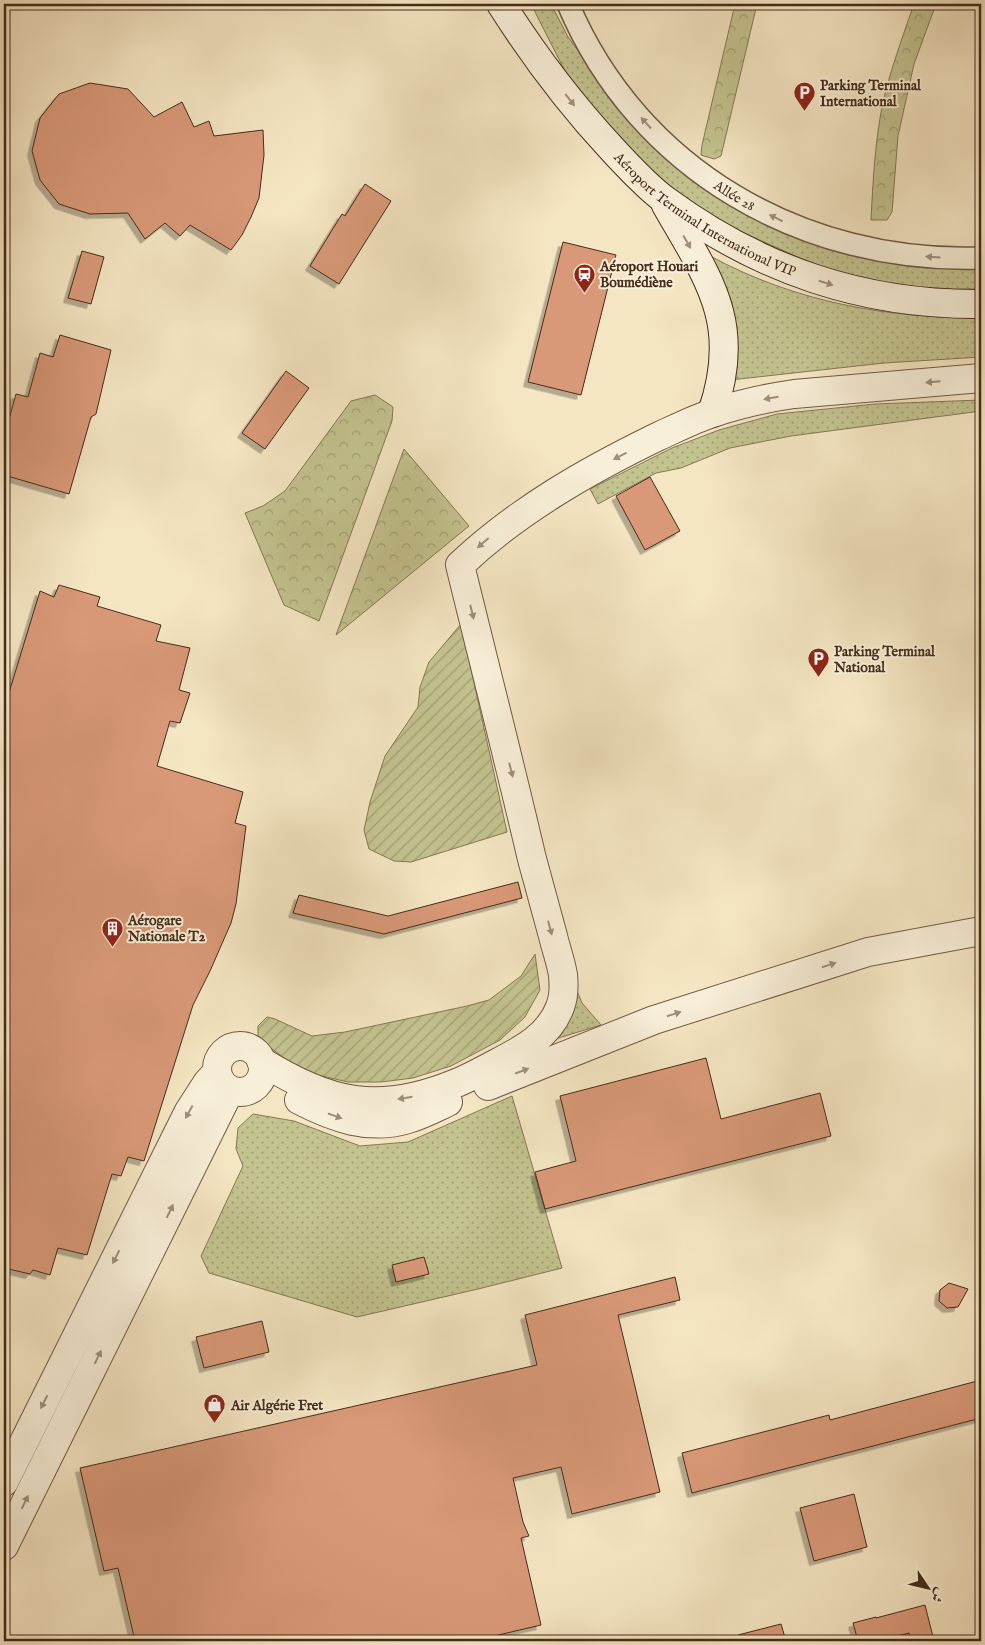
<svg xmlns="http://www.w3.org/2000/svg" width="985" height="1645" viewBox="0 0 985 1645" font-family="'IM FELL English',Amiri,serif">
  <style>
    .grass { fill: url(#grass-dots); stroke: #847854 }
    .forest { fill: url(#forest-crowns); stroke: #847854 }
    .garden { fill: url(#garden-furrows); stroke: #847854 }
    .building { fill: #d99978; stroke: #452c1a; filter: url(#shadow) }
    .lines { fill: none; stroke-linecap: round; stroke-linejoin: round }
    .minor-casing { stroke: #715a44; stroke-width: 24 }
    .tertiary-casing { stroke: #715a44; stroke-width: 30 }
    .secondary-casing { stroke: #452c1a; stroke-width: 30 }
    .minor { stroke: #f8efd8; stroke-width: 21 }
    .tertiary { stroke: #f8efd8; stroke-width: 28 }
    .secondary { stroke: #f8efd8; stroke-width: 28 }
    .oneway { fill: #9e8e79 }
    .labels { text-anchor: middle; stroke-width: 4; stroke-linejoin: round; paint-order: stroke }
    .poi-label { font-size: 14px; font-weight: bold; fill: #452c1a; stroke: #f8efd8; text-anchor: start }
    .street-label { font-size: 14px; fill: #452c1a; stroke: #f8efd8 }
  </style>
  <defs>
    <pattern id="grass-dots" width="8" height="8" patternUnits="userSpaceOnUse" patternTransform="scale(1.25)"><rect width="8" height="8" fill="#c3c38f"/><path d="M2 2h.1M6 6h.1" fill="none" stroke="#a09f74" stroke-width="1.8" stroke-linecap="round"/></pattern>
    <pattern id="forest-crowns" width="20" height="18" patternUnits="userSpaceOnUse" patternTransform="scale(1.25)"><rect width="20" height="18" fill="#c3c38f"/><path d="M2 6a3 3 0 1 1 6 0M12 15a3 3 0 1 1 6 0" fill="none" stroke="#a09f74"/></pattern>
    <pattern id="garden-furrows" width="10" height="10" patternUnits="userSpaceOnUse" patternTransform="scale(1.25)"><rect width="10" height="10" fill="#c3c38f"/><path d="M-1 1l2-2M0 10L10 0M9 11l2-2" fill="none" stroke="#a09f74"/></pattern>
    <filter id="shadow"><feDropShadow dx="-4.5" dy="4.5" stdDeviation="0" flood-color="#0004"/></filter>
  </defs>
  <rect width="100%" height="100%" fill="#f5e6c3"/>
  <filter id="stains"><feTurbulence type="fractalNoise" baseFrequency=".004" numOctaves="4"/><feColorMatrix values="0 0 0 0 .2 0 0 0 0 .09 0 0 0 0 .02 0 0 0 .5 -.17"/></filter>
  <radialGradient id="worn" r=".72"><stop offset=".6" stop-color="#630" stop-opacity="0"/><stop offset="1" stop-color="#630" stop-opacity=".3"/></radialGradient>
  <path class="grass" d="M531 4H551L568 37 606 88 757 212 981 265V289H926L891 284 822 268 731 227 702 210 668 185 646 166 617 136 571 83Z
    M712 257C796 302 886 318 981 318V357L884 363 721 381 725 307Z
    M981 400V411L791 436 730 448 681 468 656 473 598 504 590 489 672 448 719 430 777 414 875 404Z
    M573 981 582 1003 601 1025 552 1040Z
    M512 1096 562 1268 478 1289 357 1317 209 1273 201 1256 243 1166 236 1149 238 1128 253 1114 294 1121 360 1146 408 1142Z"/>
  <path class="forest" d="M735 4H757L721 156 714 159 701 155 702 145Z
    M914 4H936L914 64 898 136 892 212 887 220H871C873 181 875 141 883 102 891 68 903 36 914 4Z
    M375 395 393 407 392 421 319 621 284 605 245 513 263 506 285 491 351 401Z
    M404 449 469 526 336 635Z"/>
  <path class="garden" d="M461 624 507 832 411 862 394 861 369 849 364 830 370 802 385 756 418 707 420 687 429 662Z
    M535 954 540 990 525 1017 500 1040 451 1066 413 1078 381 1082H348L313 1074 287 1060 268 1046 258 1037V1026L267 1017 275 1019 312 1036 345 1032 467 1006 489 1000 521 976Z"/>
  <path class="building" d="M90 83 128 89 154 117 182 102 194 127 209 121 214 136 263 130 264 155 259 198 251 217 242 235 231 250 190 225 180 236 165 223 145 239 128 213 90 214 59 204 40 180 32 151 40 118 59 94Z
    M365 184 391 201 339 284 310 266 342 214 345 216Z
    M563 242 616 255 581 395 528 382Z
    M82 251 104 257 91 304 68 298Z
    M60 335 111 350 96 414 91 417 69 494 4 475V437L16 394 28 397 40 353 53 357Z
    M286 371 309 388 265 449 242 433Z
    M650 477 680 531 645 550 616 496Z
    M59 585 100 597 97 606 161 625 156 641 190 648 179 690 190 693 180 723 170 721 157 766 243 792 235 823 246 826 236 904 231 923 210 971 193 1005 144 1161 128 1157 121 1176 112 1174 87 1255 58 1248 50 1275 33 1270 30 1274 4 1268V709L40 591 54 597Z
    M518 882 522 898 384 934 293 913 299 895 388 916Z
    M706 1058 721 1119 820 1093 831 1136 545 1209 535 1172 576 1161 560 1096Z
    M424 1257 429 1274 396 1282 392 1265Z
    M675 1277 680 1300 618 1315 660 1492 572 1514 561 1467 513 1478 523 1522 529 1536 521 1538 541 1625 473 1641H135L118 1568 104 1571 80 1468 537 1365 525 1315Z
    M949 1283 968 1289 958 1307 947 1308 939 1301 940 1290Z
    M262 1321 269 1352 204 1368 196 1337Z
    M981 1380V1418L692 1493 682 1453 829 1415 830 1420Z
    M854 1494 867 1547 814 1561 800 1508Z
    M925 1605 934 1641H911L909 1633 878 1641H858L853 1623 876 1617V1618Z
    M781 1624 786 1641H739L738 1635Z"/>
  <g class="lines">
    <defs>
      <g id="minor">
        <path id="s1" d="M568 4C638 170 804 264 981 258"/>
      </g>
      <path id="tertiary" d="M217 1069a23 23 0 1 1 46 0a23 23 0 1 1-46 0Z
        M261 1061C328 1103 378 1115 454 1084 467 1079 480 1072 493 1065 520 1051 549 1037 560 1007 564 997 564 985 563 975 561 962 556 949 553 936 546 911 539 885 532 859 509 761 484 663 460 565 517 511 587 471 657 437 675 429 694 419 713 413 739 404 767 398 794 394L981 378
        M488 1086 654 1020 868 952 981 931
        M299 1100C334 1118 369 1131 408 1119 422 1115 435 1108 448 1102
        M4 1482 189 1111 207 1083 217 1072
        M4 1546 230 1090"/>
      <g id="secondary">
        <path id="s2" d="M501 4C534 56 571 105 613 150 629 167 646 186 665 200 760 270 863 305 981 304"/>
        <path d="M666 205C709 280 743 323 712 413"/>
      </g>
    </defs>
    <use href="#minor" class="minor-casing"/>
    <use href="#tertiary" class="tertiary-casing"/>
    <use href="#secondary" class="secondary-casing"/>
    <use href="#minor" class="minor"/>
    <use href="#tertiary" class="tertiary"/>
    <use href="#secondary" class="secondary"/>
  </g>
  <defs><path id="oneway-solid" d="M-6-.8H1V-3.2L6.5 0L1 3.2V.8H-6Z" transform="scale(1.25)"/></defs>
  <g class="oneway">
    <use href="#oneway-solid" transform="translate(570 100) rotate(52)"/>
    <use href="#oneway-solid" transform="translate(646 123) rotate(-133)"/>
    <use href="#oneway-solid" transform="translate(776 218) rotate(-154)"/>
    <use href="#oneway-solid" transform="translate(687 242) rotate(60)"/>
    <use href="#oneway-solid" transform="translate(933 257) rotate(-176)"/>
    <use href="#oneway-solid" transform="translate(826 283) rotate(17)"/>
    <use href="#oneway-solid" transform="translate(933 382) rotate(175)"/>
    <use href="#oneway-solid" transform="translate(771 398) rotate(170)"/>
    <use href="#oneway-solid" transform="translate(620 456) rotate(153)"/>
    <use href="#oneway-solid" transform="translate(483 543) rotate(139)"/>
    <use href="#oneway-solid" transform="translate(472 612) rotate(76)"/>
    <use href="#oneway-solid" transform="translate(511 770) rotate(76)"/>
    <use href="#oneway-solid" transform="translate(550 928) rotate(75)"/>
    <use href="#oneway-solid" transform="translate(829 965) rotate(-18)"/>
    <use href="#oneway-solid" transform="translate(674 1014) rotate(-18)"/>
    <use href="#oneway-solid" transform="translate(522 1071) rotate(-21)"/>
    <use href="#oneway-solid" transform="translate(405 1098) rotate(171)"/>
    <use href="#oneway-solid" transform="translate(189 1112) rotate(119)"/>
    <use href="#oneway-solid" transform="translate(335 1116) rotate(19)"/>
    <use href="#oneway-solid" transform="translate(170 1211) rotate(-64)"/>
    <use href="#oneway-solid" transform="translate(116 1257) rotate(117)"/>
    <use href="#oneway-solid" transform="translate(98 1357) rotate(-64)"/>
    <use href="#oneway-solid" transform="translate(44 1402) rotate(117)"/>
    <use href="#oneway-solid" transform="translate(25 1502) rotate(-64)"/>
  </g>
  <defs>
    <symbol id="parking-pin" viewBox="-11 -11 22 30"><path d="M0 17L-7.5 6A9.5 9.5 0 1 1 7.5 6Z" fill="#8f2418" stroke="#f8efd8"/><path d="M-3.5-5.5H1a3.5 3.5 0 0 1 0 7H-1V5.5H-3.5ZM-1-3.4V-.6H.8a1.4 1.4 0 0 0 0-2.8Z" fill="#fff"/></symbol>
    <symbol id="station-pin" viewBox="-11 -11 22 30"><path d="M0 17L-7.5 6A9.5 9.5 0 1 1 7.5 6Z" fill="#8f2418" stroke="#f8efd8"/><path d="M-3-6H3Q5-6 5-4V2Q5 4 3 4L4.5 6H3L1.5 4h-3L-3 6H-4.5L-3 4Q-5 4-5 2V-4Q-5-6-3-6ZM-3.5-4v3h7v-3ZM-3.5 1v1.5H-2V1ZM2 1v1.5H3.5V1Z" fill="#fff"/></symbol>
    <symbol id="building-pin" viewBox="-11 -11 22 30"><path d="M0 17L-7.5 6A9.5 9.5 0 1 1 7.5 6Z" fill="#8f2418" stroke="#f8efd8"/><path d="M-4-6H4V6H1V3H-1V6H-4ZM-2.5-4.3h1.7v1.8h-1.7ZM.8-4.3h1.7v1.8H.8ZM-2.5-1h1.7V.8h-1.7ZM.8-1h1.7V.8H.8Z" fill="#fff"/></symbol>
    <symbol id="shop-pin" viewBox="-11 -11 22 30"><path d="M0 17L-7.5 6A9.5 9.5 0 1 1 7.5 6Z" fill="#8f2418" stroke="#f8efd8"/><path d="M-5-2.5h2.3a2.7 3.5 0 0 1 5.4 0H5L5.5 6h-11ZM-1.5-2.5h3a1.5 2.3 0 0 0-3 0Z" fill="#fff"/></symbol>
  </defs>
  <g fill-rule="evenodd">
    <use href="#parking-pin" x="792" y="80" width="25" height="34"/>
    <use href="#station-pin" x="572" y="262" width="25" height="34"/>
    <use href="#parking-pin" x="806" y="646" width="25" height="34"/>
    <use href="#building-pin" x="100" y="916" width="25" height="34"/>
    <use href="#shop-pin" x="202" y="1392" width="25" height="34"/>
  </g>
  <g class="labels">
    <g class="poi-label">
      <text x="820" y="90">Parking Terminal<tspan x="820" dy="16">International</tspan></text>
      <text x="600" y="271">Aéroport Houari<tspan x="600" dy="16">Boumédiène</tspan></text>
      <text x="834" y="656">Parking Terminal<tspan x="834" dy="16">National</tspan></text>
      <text x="128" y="925">Aérogare<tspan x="128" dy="16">Nationale T2</tspan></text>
      <text x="231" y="1410">Air Algérie Fret</text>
    </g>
    <g class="street-label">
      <text dy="5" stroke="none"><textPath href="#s1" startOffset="258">Allée 28</textPath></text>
      <text dy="5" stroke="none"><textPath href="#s2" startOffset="298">Aéroport Terminal International VIP</textPath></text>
    </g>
  </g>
  <rect width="985" height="1645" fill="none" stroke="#f5e6c3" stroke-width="20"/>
  <rect x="5" y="5" width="975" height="1635" fill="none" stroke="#452c1a" stroke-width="2.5"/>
  <rect x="10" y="10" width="965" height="1625" fill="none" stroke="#452c1a"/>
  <g transform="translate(928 1588) rotate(125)" stroke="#f8efd8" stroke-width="4" paint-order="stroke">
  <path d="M0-4L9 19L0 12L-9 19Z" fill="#452c1a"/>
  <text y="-8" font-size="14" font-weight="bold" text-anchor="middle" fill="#452c1a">ش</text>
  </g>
  <rect width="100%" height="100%" filter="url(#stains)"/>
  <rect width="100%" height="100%" fill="url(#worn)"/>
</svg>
